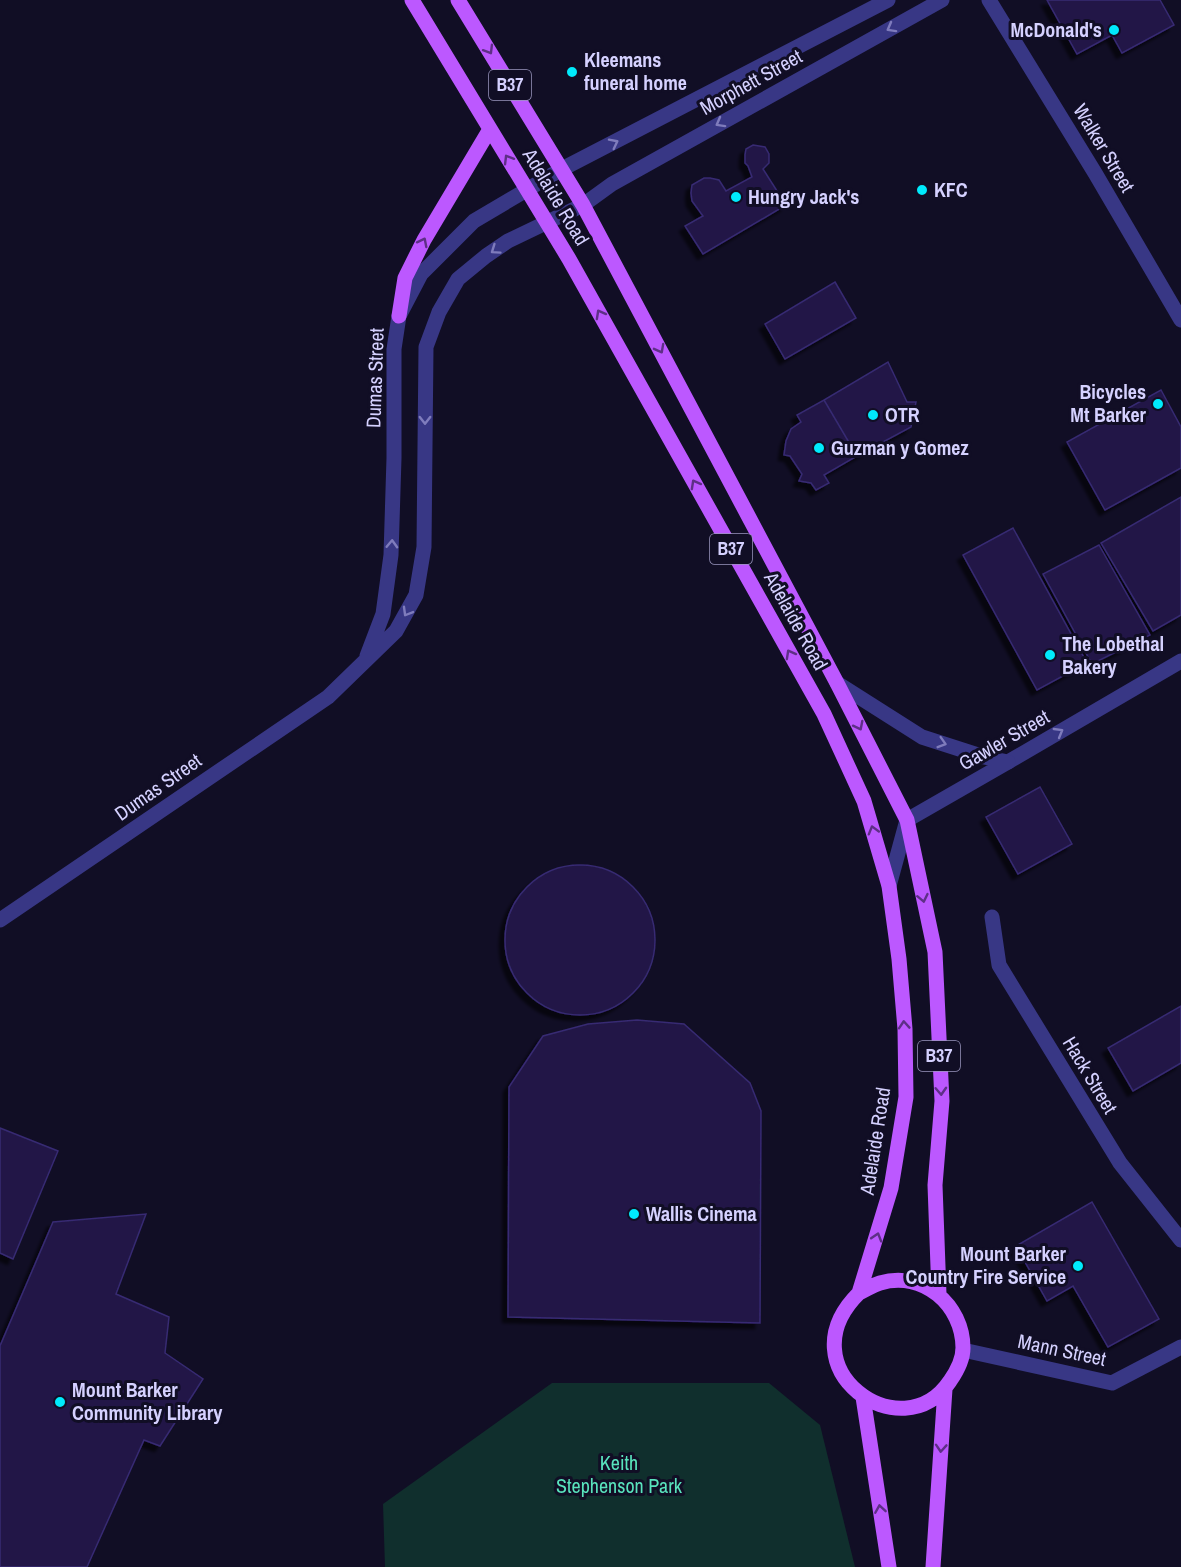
<svg xmlns="http://www.w3.org/2000/svg" width="1181" height="1567" viewBox="0 0 1181 1567" font-family="'Archivo Narrow',sans-serif">
  <style>
    .green { fill: #102f2d }
    .building { fill: #211946; stroke: #372a73; stroke-width: 1.5; filter: url(#shadow) }
    .lines { fill: none; stroke-linecap: round; stroke-linejoin: round }
    .service { stroke: #383785; stroke-width: 15 }
    .minor { stroke: #383785; stroke-width: 15 }
    .tertiary { stroke: #383785; stroke-width: 15 }
    .primary { stroke: #bc58ff; stroke-width: 15 }
    .oneway { stroke: #7f7cbc }
    .oneway2 { stroke: #5e2f87 }
    .poi-dot { fill: #00eafc; stroke: #110e25; stroke-width: 2 }
    .labels { text-anchor: middle; stroke-width: 6; stroke-linejoin: round; paint-order: stroke }
    .shield { fill: #110e25; stroke: #9a96be; stroke-width: 1.5 }
    .shield-label { font-size: 18px; font-weight: bold; fill: #d5d1ff }
    .poi-label { font-size: 20px; font-weight: bold; fill: #d5d1ff; stroke: #110e25; text-anchor: start }
    .street-label { font-size: 20px; fill: #d5d1ff; stroke: #110e25 }
    .park-label { font-size: 20px; fill: #59e3bd; stroke: #110e25 }
  </style>
  <defs>
    <filter id="shadow"><feDropShadow dx="-5.5" dy="5.5" stdDeviation="1.5" flood-color="#0009"/></filter>
  </defs>
  <rect width="100%" height="100%" fill="#110e25"/>
  <path class="green" d="M552 1383H769L820 1425 855 1567H385L383 1504Z"/>
  <path class="building" d="M1047 0H1160L1174 25 1122 53 1112 35 1077 54Z
    M753 145 765 147 769 154V163L763 169 786 205 703 254 685 226 703 216 692 201 691 193 692 185 704 178H710L719 180 726 191 752 177 748 166 745 163V155L746 149Z
    M835 282 856 318 785 359 765 324Z
    M888 362 907 402H916L911 427 857 456 824 400Z
    M1161 390 1181 427V468L1105 510 1067 442Z
    M824 400 857 456 824 475 829 483 816 490 811 483 799 481 802 474 790 456 784 455 786 441 791 429 801 422 797 415Z
    M1181 497V615L1153 631 1101 543Z
    M1013 528 1087 663 1037 690 963 555Z
    M1099 545 1150 635 1092 664 1043 574Z
    M1040 787 1072 844 1018 874 986 817Z
    M505 940a75 75 0 1 1 150 0a75 75 0 1 1-150 0Z
    M1181 1006V1063L1133 1091 1108 1048Z
    M637 1020 684 1024 750 1083 761 1111 760 1323 508 1317 509 1087 543 1036 588 1024Z
    M0 1128 58 1151 13 1259 0 1253Z
    M1092 1202 1159 1319 1108 1347 1073 1286 1047 1301 1016 1246Z
    M146 1214 116 1294 169 1317 165 1353 203 1379 160 1446 144 1440 87 1567H0V1346L53 1222Z"/>
  <g class="lines">
    <path class="service" d="M992 917 999 965 1120 1163 1181 1240"/>
    <path class="minor" d="M367 656 383 614 391 555 394 458V349L399 316 421 274 474 221 562 169 888 0
      M1008 762 1181 661
      M0 920 328 697 396 631 416 595 424 547 426 347 439 312 458 279 486 256 508 241 583 205 612 184 942 0
      M963 1350 1112 1383 1181 1347"/>
    <path class="tertiary" d="M989 0 1095 173 1181 320
      M837 683 922 737 984 757 1008 762
      M889 886 907 820 1008 762"/>
    <path class="primary" d="M412 0 569 259 824 714 864 801 889 886 899 959 905 1029 906 1097 891 1188 859 1293C783 1368 902 1453 950 1381 957 1371 963 1360 963 1348 963 1305 923 1270 880 1283 873 1285 866 1290 859 1293
      M458 0 583 205 837 683 907 820 935 952 942 1101 935 1185 939 1294
      M399 316 405 278 424 240 490 129
      M863 1397 889 1567
      M933 1567 945 1389"/>
  </g>
  <defs><path id="oneway-chevron" d="M-2-3.5L2.5 0L-2 3.5" fill="none" stroke-width="1.6" stroke-linecap="round" stroke-linejoin="round" transform="scale(1.5)"/></defs>
  <g class="oneway">
    <use href="#oneway-chevron" transform="translate(891 28) rotate(151)"/>
    <use href="#oneway-chevron" transform="translate(720 123) rotate(151)"/>
    <use href="#oneway-chevron" transform="translate(614 143) rotate(-27)"/>
    <use href="#oneway-chevron" transform="translate(495 250) rotate(145)"/>
    <use href="#oneway-chevron" transform="translate(425 420) rotate(90)"/>
    <use href="#oneway-chevron" transform="translate(392 544) rotate(-88)"/>
    <use href="#oneway-chevron" transform="translate(407 612) rotate(120)"/>
    <use href="#oneway-chevron" transform="translate(1059 732) rotate(-30)"/>
    <use href="#oneway-chevron" transform="translate(942 743) rotate(17)"/>
  </g>
  <g class="oneway2">
    <use href="#oneway-chevron" transform="translate(489 50) rotate(59)"/>
    <use href="#oneway-chevron" transform="translate(508 159) rotate(-121)"/>
    <use href="#oneway-chevron" transform="translate(423 242) rotate(-63)"/>
    <use href="#oneway-chevron" transform="translate(600 314) rotate(-119)"/>
    <use href="#oneway-chevron" transform="translate(660 349) rotate(62)"/>
    <use href="#oneway-chevron" transform="translate(695 484) rotate(-119)"/>
    <use href="#oneway-chevron" transform="translate(790 654) rotate(-119)"/>
    <use href="#oneway-chevron" transform="translate(859 726) rotate(63)"/>
    <use href="#oneway-chevron" transform="translate(873 830) rotate(-106)"/>
    <use href="#oneway-chevron" transform="translate(923 898) rotate(78)"/>
    <use href="#oneway-chevron" transform="translate(904 1025) rotate(-94)"/>
    <use href="#oneway-chevron" transform="translate(941 1091) rotate(87)"/>
    <use href="#oneway-chevron" transform="translate(877 1237) rotate(-73)"/>
    <use href="#oneway-chevron" transform="translate(941 1448) rotate(94)"/>
    <use href="#oneway-chevron" transform="translate(880 1509) rotate(-99)"/>
  </g>
  <g class="poi-dot">
    <circle cx="1114" cy="30" r="6"/>
    <circle cx="572" cy="72" r="6"/>
    <circle cx="922" cy="190" r="6"/>
    <circle cx="736" cy="197" r="6"/>
    <circle cx="1158" cy="404" r="6"/>
    <circle cx="873" cy="415" r="6"/>
    <circle cx="819" cy="448" r="6"/>
    <circle cx="1050" cy="655" r="6"/>
    <circle cx="634" cy="1214" r="6"/>
    <circle cx="1078" cy="1266" r="6"/>
    <circle cx="60" cy="1402" r="6"/>
  </g>
  <g class="labels">
    <g class="shield">
      <rect x="489" y="70" width="42" height="30" rx="4.5"/>
      <rect x="710" y="534" width="42" height="30" rx="4.5"/>
      <rect x="918" y="1041" width="42" height="30" rx="4.5"/>
    </g>
    <g class="shield-label">
      <text x="510" y="91">B37</text>
      <text x="731" y="555">B37</text>
      <text x="939" y="1062">B37</text>
    </g>
    <g class="poi-label">
      <text x="1102" y="37" text-anchor="end">McDonald's</text>
      <text x="584" y="67">Kleemans<tspan x="584" dy="23">funeral home</tspan></text>
      <text x="934" y="197">KFC</text>
      <text x="748" y="204">Hungry Jack's</text>
      <text x="1146" y="399" text-anchor="end">Bicycles<tspan x="1146" dy="23">Mt Barker</tspan></text>
      <text x="885" y="422">OTR</text>
      <text x="831" y="455">Guzman y Gomez</text>
      <text x="1062" y="651">The Lobethal<tspan x="1062" dy="23">Bakery</tspan></text>
      <text x="646" y="1221">Wallis Cinema</text>
      <text x="1066" y="1261" text-anchor="end">Mount Barker<tspan x="1066" dy="23">Country Fire Service</tspan></text>
      <text x="72" y="1397">Mount Barker<tspan x="72" dy="23">Community Library</tspan></text>
    </g>
    <g class="street-label">
      <text transform="translate(751 82) rotate(-29)" y="7">Morphett Street</text>
      <text transform="translate(1104 148) rotate(59)" y="7">Walker Street</text>
      <text transform="translate(556 197) rotate(59)" y="7">Adelaide Road</text>
      <text transform="translate(375 378) rotate(-88)" y="7">Dumas Street</text>
      <text transform="translate(796 621) rotate(61)" y="7">Adelaide Road</text>
      <text transform="translate(1004 740) rotate(-30)" y="7">Gawler Street</text>
      <text transform="translate(158 787) rotate(-35)" y="7">Dumas Street</text>
      <text transform="translate(1090 1075) rotate(59)" y="7">Hack Street</text>
      <text transform="translate(875 1141) rotate(-81)" y="7">Adelaide Road</text>
      <text transform="translate(1062 1350) rotate(12)" y="7">Mann Street</text>
    </g>
    <g class="park-label">
      <text x="619" y="1470">Keith<tspan x="619" dy="23">Stephenson Park</tspan></text>
    </g>
  </g>
</svg>
